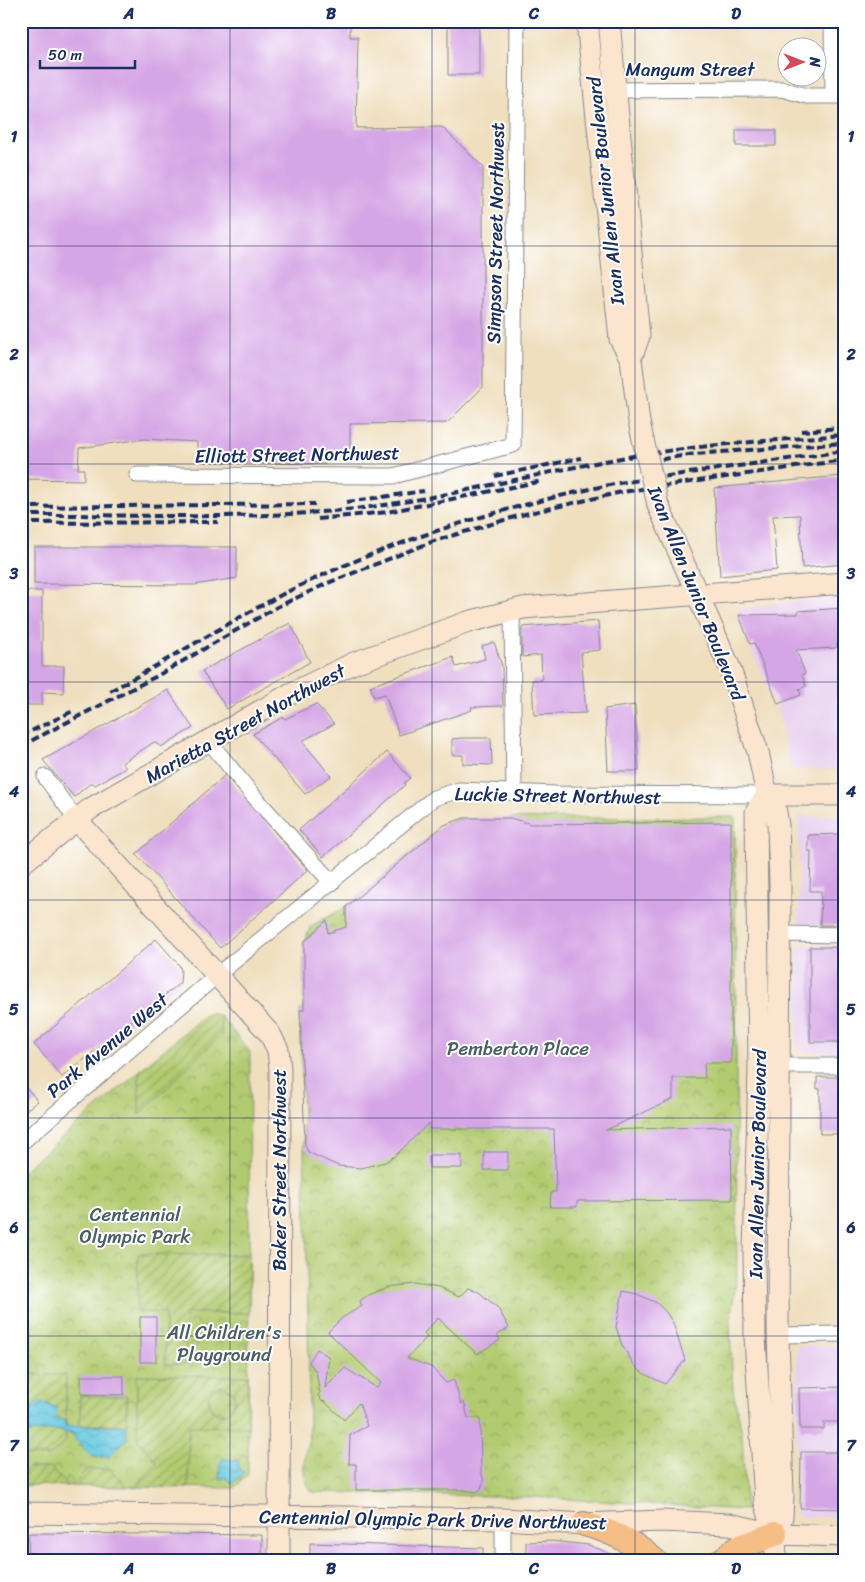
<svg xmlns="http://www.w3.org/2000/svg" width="865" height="1582" viewBox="0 0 865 1582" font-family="Sriracha,sans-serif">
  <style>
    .built { fill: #e8d2ef }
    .park { fill: url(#park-crowns); stroke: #667d67 }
    .garden { fill: url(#garden-furrows); stroke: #667d67; fill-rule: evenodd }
    .water { fill: url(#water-waves); stroke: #3e7b9e }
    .building { fill: #d5a6e5 }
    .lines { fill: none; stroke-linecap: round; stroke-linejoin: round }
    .street-casing { stroke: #85878e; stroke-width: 17 }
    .secondary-casing { stroke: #85878e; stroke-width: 23 }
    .primary-casing { stroke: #85878e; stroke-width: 26 }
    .street { stroke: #fff; stroke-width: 15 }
    .secondary { stroke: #fbe5cf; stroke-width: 21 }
    .primary { stroke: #f6be87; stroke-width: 24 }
    .rail { stroke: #1b2f5e; stroke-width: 4; stroke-dasharray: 8 4; stroke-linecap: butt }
    .secondary-bridge-casing { stroke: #85878e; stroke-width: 23; stroke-linecap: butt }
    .secondary-bridge { stroke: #fbe5cf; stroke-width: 21 }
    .grid { fill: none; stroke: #1b2f5e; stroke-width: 1; stroke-opacity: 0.55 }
    .labels { text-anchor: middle; stroke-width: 4; stroke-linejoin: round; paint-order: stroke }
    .street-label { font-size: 19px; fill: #1b2f5e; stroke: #fff }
    .park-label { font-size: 19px; fill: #485e63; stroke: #fff }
    .neatline { fill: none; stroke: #1b2f5e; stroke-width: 2 }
    .grid-label { font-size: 16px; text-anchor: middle; font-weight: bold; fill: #1b2f5e }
  </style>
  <defs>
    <pattern id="park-crowns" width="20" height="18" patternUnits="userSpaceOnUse" patternTransform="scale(1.25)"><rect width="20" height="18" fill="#b2cb70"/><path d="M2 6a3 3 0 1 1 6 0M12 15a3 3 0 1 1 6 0" fill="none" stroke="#90a55f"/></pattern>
    <pattern id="garden-furrows" width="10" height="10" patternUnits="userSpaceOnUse" patternTransform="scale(1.25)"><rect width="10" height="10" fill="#b2cb70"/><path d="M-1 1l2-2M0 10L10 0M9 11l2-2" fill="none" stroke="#90a55f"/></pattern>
    <pattern id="water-waves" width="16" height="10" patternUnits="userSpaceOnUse" patternTransform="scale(1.25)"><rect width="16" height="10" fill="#61c7df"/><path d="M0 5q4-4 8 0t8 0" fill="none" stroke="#4fa2b8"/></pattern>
  </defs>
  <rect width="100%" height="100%" fill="#fff"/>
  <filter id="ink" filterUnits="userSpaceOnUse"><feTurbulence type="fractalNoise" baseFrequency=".02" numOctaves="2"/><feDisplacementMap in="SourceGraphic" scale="10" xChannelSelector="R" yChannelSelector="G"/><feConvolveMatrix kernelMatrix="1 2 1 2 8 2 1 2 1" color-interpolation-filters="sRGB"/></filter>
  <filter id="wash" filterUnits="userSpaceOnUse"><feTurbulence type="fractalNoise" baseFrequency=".0096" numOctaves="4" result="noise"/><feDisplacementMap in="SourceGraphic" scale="20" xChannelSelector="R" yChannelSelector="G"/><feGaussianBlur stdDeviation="1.12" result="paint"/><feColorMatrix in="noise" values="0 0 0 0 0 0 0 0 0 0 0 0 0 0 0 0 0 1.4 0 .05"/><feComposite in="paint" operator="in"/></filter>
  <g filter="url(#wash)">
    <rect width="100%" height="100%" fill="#efdfbf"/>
    <path class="built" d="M844 595V770L791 769 779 715 736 614 740 609Z
      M799 816H844V926H799Z
      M798 945H844V1052H797Z
      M797 1346H844V1517H801L796 1513Z"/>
    <path class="park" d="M735 817 737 1276 730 1322 733 1390 742 1433 746 1510 532 1497 313 1492C299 1477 304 1457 309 1439 309 1296 304 1153 300 1010H304V942L311 926 346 907 444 825 457 819Z
      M211 1013 221 1017 250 1052 248 1475 234 1488 21 1485V1173L205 1015Z"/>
    <path class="garden" d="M211 1013 221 1017V1034L139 1115V1071L205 1015Z
      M138 1254 249 1255V1313H186L185 1364H165V1313L137 1312Z
      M21 1374 66 1375V1441L50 1456H28L21 1448Z
      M137 1375 248 1376V1427L189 1426 188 1488 136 1487 157 1462 137 1439ZM223 1386 233 1392 236 1400 229 1412 220 1414 211 1409 208 1396 213 1389Z
      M80 1396H127V1425H80Z
      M28 1468H51L67 1486 21 1485V1475Z
      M88 1469H110L127 1487 71 1486Z"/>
    <path class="water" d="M41 1402 56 1407 57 1413 54 1418 64 1420 65 1426 127 1425V1439L109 1457H92L75 1439 74 1434 55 1430 21 1434C21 1423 30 1406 41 1402Z
      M223 1459 239 1460 238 1467 244 1473 232 1484 227 1478H219L220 1463Z"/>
    <g id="blocks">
      <path class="building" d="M21 21H350V37H358L356 128 442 127 483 167V387L447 423 350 424V453L325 452V464L197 462V442L143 439 79 448 78 469H84V480L21 479Z
        M448 21H479V75H448Z
        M736 130H776V146H736Z
        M841 476 844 564 802 568 800 515 773 516 777 570 720 576 714 488Z
        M34 547H237V578L194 585 34 584Z
        M21 591H42V666H64L63 693 42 692V705H21Z
        M844 608V643H837L836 648 796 650 805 673 802 675 806 686 799 689 801 695 778 704 754 643 750 644 739 615 798 614V611Z
        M598 621 600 650 581 652 586 713 534 715 532 680H542L541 655 522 657V627Z
        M290 623 310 662 227 709 202 671Z
        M494 642 502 666 503 706 471 707 472 710 399 735 385 694 374 697 370 686 453 657 456 667 485 659 482 646Z
        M168 690 193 728 161 747 154 742 122 763 126 768 95 785 92 782 74 797 43 760Z
        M316 704 334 724 302 741 331 776 305 794 253 734 283 717 285 719Z
        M635 705 639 771H608L605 709Z
        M461 738H491L492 765 463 764V755H452V739Z
        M387 752 410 778 404 783 405 785 323 857 299 830Z
        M225 775 308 870 220 948 136 854Z
        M464 818H510L531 824 731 822V1063H704L705 1078H673V1099L606 1130 731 1126 732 1200 577 1201V1207H550L551 1192H556L554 1129H429V1123L395 1156 385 1162 361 1168 338 1166 308 1152 305 1145 300 1010H304V942L327 920 328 933 346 927V907L444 825Z
        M844 834V925H820L821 891H810L811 851H808V835Z
        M156 939 179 965 181 970 180 983 62 1077 34 1044Z
        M810 947H844V1042H810Z
        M817 1077H844V1134H820V1089H817Z
        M21 1082 38 1101 21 1114Z
        M484 1152H508V1170H484Z
        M429 1155H462V1168H429Z
        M415 1284 439 1288 459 1297 468 1288 479 1292 498 1308 509 1328 497 1335 500 1340 477 1354 438 1318 424 1333 427 1337 407 1358 431 1367 446 1383 454 1380 461 1404 464 1402 468 1418H480L481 1472 484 1481 480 1490 476 1492 464 1490H356V1464H349L350 1435 367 1426 359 1403 344 1420 324 1401 322 1402 318 1395 320 1393 316 1372 309 1362 317 1349 329 1357 325 1388 345 1368 377 1388 381 1383 328 1332 342 1318 362 1306 360 1301 368 1295 388 1287Z
        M623 1291 637 1294 657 1303 666 1312 673 1323 685 1360 665 1384 643 1373 634 1365 622 1345 616 1327Z
        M140 1317H156V1362H140Z
        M81 1376H124V1395L81 1394Z
        M844 1387V1422H824V1429H800L799 1388Z
        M801 1452H844V1509L800 1508Z
        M29 1533 262 1535V1561H28Z
        M551 1541 589 1545 628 1561H526V1542Z
        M310 1543 483 1548V1561H310Z"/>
    </g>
  </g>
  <g filter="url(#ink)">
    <use href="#blocks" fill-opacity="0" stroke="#85878e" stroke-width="1"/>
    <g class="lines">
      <defs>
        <path id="street" d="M832 21 833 96
          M606 90 782 89 807 96H844
          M137 475 393 476 513 445 517 21
          M512 610 514 793
          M208 740 251 793 332 883
          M45 777 76 819
          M780 934 844 935
          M778 1066H844
          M21 1143 216 976 434 798 459 790 555 794 767 795
          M778 1335 844 1334
          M503 1561V1519"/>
        <path id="secondary" d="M587 21 620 339 631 359
          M609 21 639 336 631 359
          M658 505 729 666 758 752 767 795 776 812 778 825 780 885 778 1335 783 1496 782 1517 775 1534
          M767 795 756 812 759 1068 754 1252 755 1336 765 1502 775 1534 776 1561
          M767 795H844
          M76 819 270 1034 278 1050 280 1069 279 1561
          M21 864 90 809 290 694 354 663 468 622 523 608 844 583
          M21 1513 503 1519 584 1524 662 1521 729 1524 775 1534 844 1536"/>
        <path id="primary" d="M584 1524C611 1531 634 1542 655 1561
          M721 1561 737 1548 775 1534"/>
      </defs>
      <use href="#street" class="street-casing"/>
      <use href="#secondary" class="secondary-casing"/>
      <use href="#primary" class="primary-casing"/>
      <use href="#street" class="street"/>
      <use href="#secondary" class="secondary"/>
      <use href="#primary" class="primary"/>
      <path class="rail" d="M801 431 841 428
        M650 461 695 454 844 443
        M495 476 581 458
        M347 502 424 491
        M21 507 315 504
        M21 515C132 514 244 521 354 509 442 499 529 475 616 459 692 445 767 441 844 435
        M318 519 387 512 542 481
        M21 523 218 522
        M110 691C171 659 228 622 289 591 392 540 506 506 619 483L844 451
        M21 736 73 711
        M21 746 155 677 277 607 328 583 434 541 525 514 622 492 844 460"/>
      <defs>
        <path id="secondary-bridge" d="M631 359 639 422 658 505"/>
      </defs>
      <use href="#secondary-bridge" class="secondary-bridge-casing"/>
      <use href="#secondary-bridge" class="secondary-bridge"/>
    </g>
  </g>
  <path class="grid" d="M230 21V1561M432 21V1561M635 21V1561M21 246H844M21 464H844M21 682H844M21 900H844M21 1118H844M21 1336H844"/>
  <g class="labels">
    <g class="street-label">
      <text x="690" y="76">Mangum Street</text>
      <text transform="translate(605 191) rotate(-96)" y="7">Ivan Allen Junior Boulevard</text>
      <text transform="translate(495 233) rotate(-89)" y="7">Simpson Street Northwest</text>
      <text transform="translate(297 454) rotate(-1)" y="7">Elliott Street Northwest</text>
      <text transform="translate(697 593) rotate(68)" y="7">Ivan Allen Junior Boulevard</text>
      <text transform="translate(245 723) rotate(-29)" y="7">Marietta Street Northwest</text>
      <text transform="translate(558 795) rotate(1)" y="7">Luckie Street Northwest</text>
      <text transform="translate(107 1045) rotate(-40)" y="7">Park Avenue West</text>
      <text transform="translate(757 1164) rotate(-89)" y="7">Ivan Allen Junior Boulevard</text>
      <text transform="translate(279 1170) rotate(-90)" y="7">Baker Street Northwest</text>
      <text transform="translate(433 1519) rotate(1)" y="7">Centennial Olympic Park Drive Northwest</text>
    </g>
    <g class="park-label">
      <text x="518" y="1055">Pemberton Place</text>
      <text x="135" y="1221">Centennial<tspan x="135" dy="22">Olympic Park</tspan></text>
      <text x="224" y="1339">All Children's<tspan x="224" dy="22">Playground</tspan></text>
    </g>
  </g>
  <rect width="865" height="1582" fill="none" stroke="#fff" stroke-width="55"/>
  <g transform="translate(802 62) rotate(90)"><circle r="24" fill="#ffffff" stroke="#a4acbf"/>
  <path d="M0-4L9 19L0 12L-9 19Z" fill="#d1495b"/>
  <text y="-8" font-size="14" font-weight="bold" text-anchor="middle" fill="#1b2f5e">N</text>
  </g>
  <path d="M40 60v8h95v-8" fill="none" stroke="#1b2f5e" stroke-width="2.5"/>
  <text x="48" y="60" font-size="15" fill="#1b2f5e" stroke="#ffffff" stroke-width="4" paint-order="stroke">50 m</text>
  <rect x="28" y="28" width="810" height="1526" class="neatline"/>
  <g class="grid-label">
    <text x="129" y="19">A</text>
    <text x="331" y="19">B</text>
    <text x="534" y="19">C</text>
    <text x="736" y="19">D</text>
    <text x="14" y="142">1</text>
    <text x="851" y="142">1</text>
    <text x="14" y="360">2</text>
    <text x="851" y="360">2</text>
    <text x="14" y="579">3</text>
    <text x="851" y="579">3</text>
    <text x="14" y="797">4</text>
    <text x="851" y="797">4</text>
    <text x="14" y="1015">5</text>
    <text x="851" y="1015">5</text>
    <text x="14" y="1233">6</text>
    <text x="851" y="1233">6</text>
    <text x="14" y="1451">7</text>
    <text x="851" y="1451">7</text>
    <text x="129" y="1574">A</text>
    <text x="331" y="1574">B</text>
    <text x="534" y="1574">C</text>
    <text x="736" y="1574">D</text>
  </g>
</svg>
